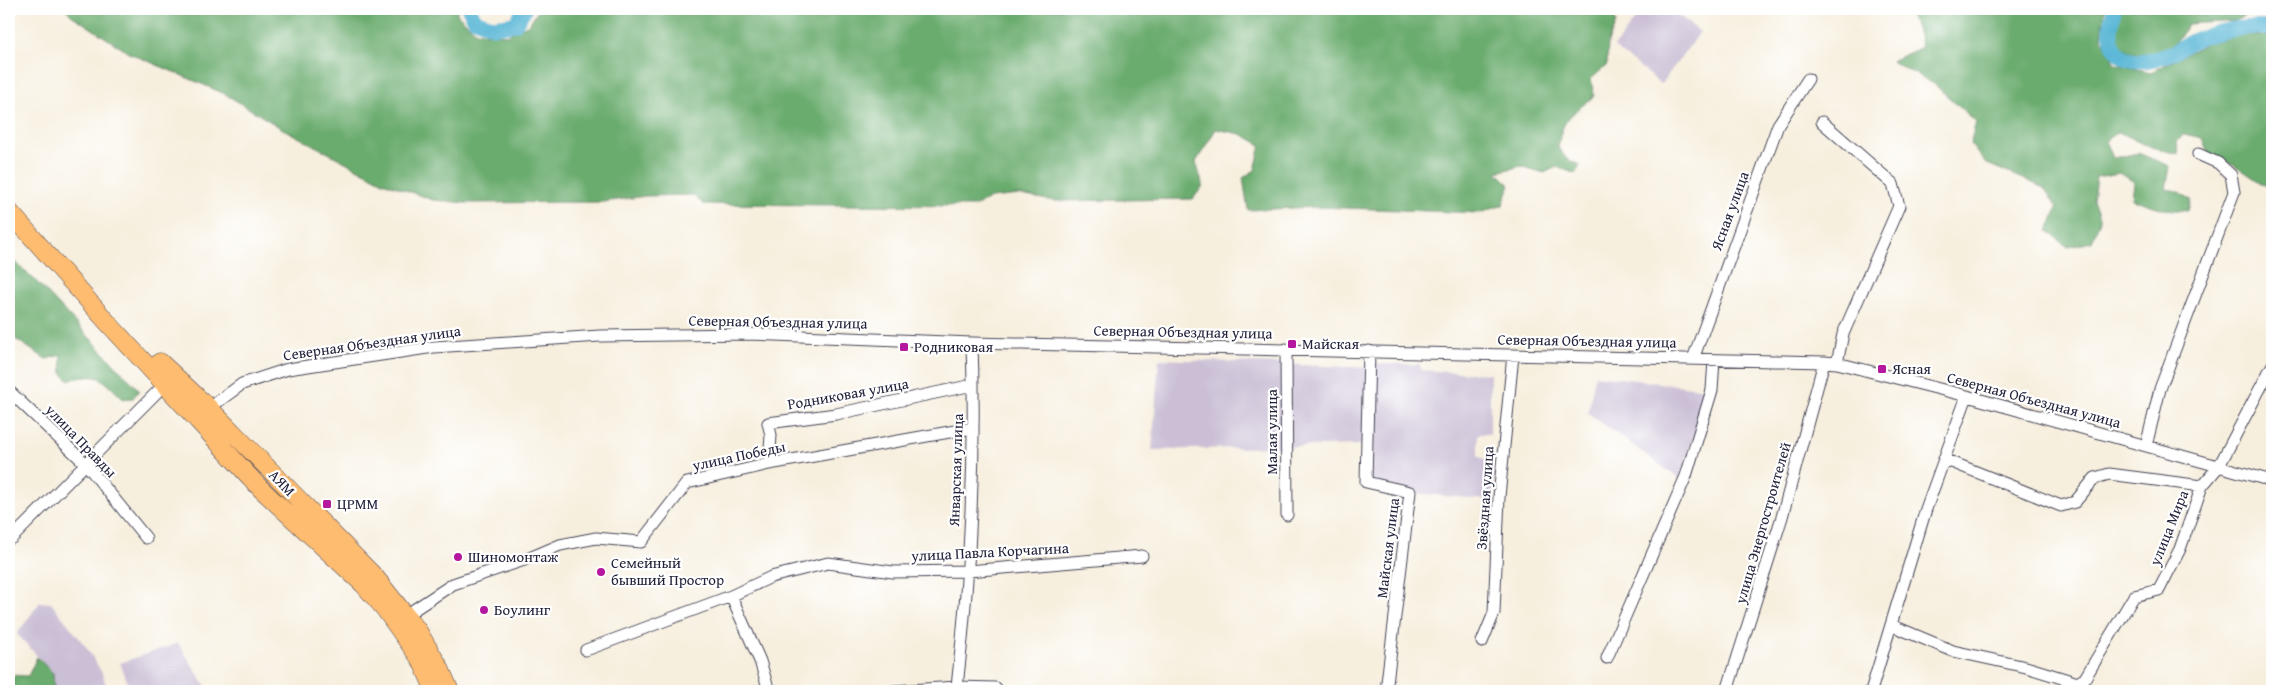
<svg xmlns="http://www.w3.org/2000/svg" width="2281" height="700" viewBox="0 0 2281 700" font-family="'Gentium Book Plus',serif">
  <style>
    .industrial { fill: #cbbfd5 }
    .forest { fill: #6bac6e; stroke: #466754 }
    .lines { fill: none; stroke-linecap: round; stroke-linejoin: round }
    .river { stroke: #56b5d5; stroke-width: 15 }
    .minor-casing { stroke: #424153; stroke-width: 13 }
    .highway-casing { stroke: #424153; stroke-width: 19 }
    .minor { stroke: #fff; stroke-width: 11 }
    .highway { stroke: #febc70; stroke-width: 18 }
    .poi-dot { fill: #b5179e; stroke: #fff; stroke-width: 2 }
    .labels { text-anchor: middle; stroke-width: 4.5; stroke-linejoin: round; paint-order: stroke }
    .street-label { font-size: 15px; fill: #22223b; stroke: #fff }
    .poi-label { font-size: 15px; fill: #22223b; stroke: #fff; text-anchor: start }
  </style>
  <rect width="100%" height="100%" fill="#fff"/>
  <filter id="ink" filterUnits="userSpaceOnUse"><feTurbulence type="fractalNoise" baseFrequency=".02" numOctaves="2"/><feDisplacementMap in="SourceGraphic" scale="10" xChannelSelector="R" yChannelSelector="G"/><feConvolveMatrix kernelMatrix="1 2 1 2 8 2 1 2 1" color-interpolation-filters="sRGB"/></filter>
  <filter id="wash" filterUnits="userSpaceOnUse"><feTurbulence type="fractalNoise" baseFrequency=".0096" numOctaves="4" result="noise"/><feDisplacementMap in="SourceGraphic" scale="20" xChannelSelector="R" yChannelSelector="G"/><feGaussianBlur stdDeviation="1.12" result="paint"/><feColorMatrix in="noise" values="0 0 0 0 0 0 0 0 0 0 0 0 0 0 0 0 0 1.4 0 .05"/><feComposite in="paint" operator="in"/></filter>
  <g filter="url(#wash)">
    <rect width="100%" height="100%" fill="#f7efde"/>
    <path class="industrial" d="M1643 9H1671L1700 32 1661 84 1614 47Z
      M1159 359 1373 368V364H1420V370L1490 374V434H1478V456L1495 466 1494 492 1487 500 1363 488 1362 445 1152 450Z
      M1595 375 1708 389 1681 480 1588 413Z
      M40 602 51 603 87 648 102 673 108 691H54L53 673 17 634Z
      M178 643 209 691H131L120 663Z"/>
    <path class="forest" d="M66 9H457V14L476 32 507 35 529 24 539 9H1612L1616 23 1608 42 1607 65 1591 79 1594 96C1571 116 1562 117 1558 148L1567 159 1580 165 1576 174 1557 167 1544 173 1521 166 1497 172 1510 185 1503 205 1480 213 1318 207 1248 210 1243 178 1255 170 1261 145 1241 134 1216 129 1196 162 1203 186 1193 199 1054 201 1020 195 991 198 976 206 703 204 693 195 646 196 603 202 466 203 433 200 383 182 281 128 225 94 129 53 71 15Z
      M1906 9H2105L2102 38 2115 64 2151 72 2207 43 2242 34 2272 37V186L2264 185 2233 164 2210 158 2202 138 2184 134 2177 142 2178 154 2147 146 2118 132 2106 141 2113 158 2138 153 2170 166 2166 189 2179 191 2191 200 2188 211 2163 209 2132 199 2134 182 2120 173 2096 177 2093 200 2100 220 2092 242 2068 247 2048 231 2057 208 2044 188 1985 163 1970 144 1976 122 1934 84 1891 61 1922 47 1917 28Z
      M2117 9H2272V19L2250 13 2235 21 2188 24C2184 30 2180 39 2175 43 2157 56 2124 61 2115 36 2112 29 2116 17 2117 9Z
      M9 256 38 283 139 390 133 398 123 399C99 376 102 373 68 380L62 373 61 355 46 359 9 335Z
      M37 657 53 673 54 691H9V673L10 675 28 676Z"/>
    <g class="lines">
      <path class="river" d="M469 9 475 20 493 27 515 24 525 9
        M2114 9C2113 17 2110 28 2111 36 2116 68 2147 63 2169 54 2180 50 2189 41 2200 38 2224 30 2247 25 2272 29"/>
    </g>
  </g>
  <g filter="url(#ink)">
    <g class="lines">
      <defs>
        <path id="minor" d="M1822 122 1893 184 1899 206 1843 334 1837 363
          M1286 349 1287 515
          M1369 351 1366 482 1410 492 1386 691
          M1693 359 1778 125 1808 79
          M9 391 86 464 146 538
          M204 412 242 384 288 369 434 347 600 336 749 334 972 343 1824 362 1837 363 1967 396 2272 481
          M2146 446 2160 389 2234 192 2231 175 2218 163 2198 154
          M1944 459 2061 506 2075 502 2095 478 2109 474 2202 486
          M769 464 771 435 768 423 836 414 973 385
          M9 535 12 538 165 384
          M731 596 760 661 769 691
          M406 615 453 584 527 559 560 545 596 538 641 542 687 483 769 464 972 428
          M1891 625 1953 651 2026 667 2078 683 2085 678 2134 596 2159 590 2180 549 2202 486 2219 466 2272 366
          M1482 642 1494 613 1499 497 1513 355
          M586 650 731 596 771 577 828 563 893 572 968 571 1142 556
          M1607 658 1686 476 1712 390 1714 360
          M957 687C970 573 976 457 972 343
          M893 691 957 687 996 688
          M1727 691 1782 517 1824 362
          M1871 691 1926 509 1967 396"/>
        <path id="highway" d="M9 211 108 323 260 488 364 585 384 608 421 660 435 691
          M160 362 209 408 375 577 418 631 440 668 450 691"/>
      </defs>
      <use href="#minor" class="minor-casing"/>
      <use href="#highway" class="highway-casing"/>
      <use href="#minor" class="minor"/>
      <use href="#highway" class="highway"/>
    </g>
  </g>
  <g class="poi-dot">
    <rect x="1287" y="339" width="10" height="10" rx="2.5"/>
    <rect x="899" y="342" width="10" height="10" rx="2.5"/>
    <rect x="1877" y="364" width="10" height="10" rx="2.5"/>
    <rect x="322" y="499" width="10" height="10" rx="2.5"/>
    <circle cx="458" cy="557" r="5"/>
    <circle cx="601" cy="572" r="5"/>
    <circle cx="484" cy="610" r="5"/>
  </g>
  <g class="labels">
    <g class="street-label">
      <text transform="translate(1730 211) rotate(-70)" y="5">Ясная улица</text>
      <text transform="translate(778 322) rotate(1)" y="5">Северная Объездная улица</text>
      <text transform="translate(1183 332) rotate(1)" y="5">Северная Объездная улица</text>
      <text transform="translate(1587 341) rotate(1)" y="5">Северная Объездная улица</text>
      <text transform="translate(372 343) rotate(-8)" y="5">Северная Объездная улица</text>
      <text transform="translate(848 394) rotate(-10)" y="5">Родниковая улица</text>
      <text transform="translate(2034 400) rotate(15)" y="5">Северная Объездная улица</text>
      <text transform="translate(1272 432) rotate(-90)" y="5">Малая улица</text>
      <text transform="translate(81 441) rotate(46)" y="5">улица Правды</text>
      <text transform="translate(739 456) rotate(-12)" y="5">улица Победы</text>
      <text transform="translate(956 470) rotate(-88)" y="5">Январская улица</text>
      <text transform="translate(282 483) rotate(46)" y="5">АЯМ</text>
      <text transform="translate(1485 498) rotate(-86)" y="5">Звёздная улица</text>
      <text transform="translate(1763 523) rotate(-74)" y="5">улица Энергостроителей</text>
      <text transform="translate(2169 528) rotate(-68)" y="5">улица Мира</text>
      <text transform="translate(1388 548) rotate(-83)" y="5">Майская улица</text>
      <text transform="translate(990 552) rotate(-3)" y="5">улица Павла Корчагина</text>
    </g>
    <g class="poi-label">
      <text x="1302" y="349">Майская</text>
      <text x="914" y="352">Родниковая</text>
      <text x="1892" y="374">Ясная</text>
      <text x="337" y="509">ЦРММ</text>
      <text x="468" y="562">Шиномонтаж</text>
      <text x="611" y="568">Семейный<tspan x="611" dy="17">бывший Простор</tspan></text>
      <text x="494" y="615">Боулинг</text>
    </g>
  </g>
  <rect width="2281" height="700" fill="none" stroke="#fff" stroke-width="30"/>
</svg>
